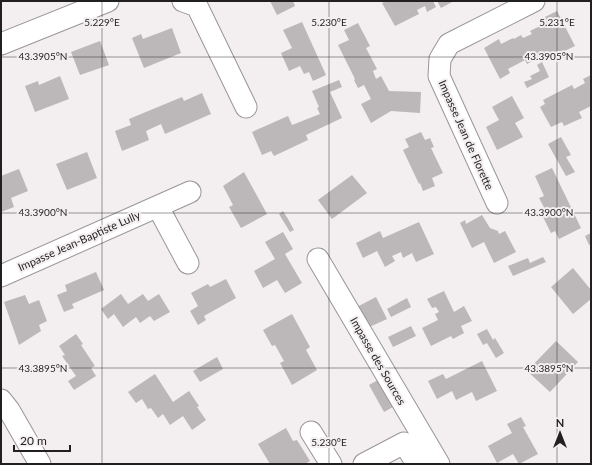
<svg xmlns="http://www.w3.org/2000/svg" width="592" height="465" viewBox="0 0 592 465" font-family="Lato,sans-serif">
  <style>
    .building { fill: #bcb7b9 }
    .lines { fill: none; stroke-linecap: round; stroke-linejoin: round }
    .minor-casing { stroke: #9a9597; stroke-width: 23 }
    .minor { stroke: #fff; stroke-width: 21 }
    .ticks { fill: none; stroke: #211f20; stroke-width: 1; stroke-opacity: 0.45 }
    .labels { text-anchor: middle; stroke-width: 4; stroke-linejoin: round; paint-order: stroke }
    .street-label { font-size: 11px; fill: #211f20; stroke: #f3eef0 }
    .ticks-label { font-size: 10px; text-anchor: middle; fill: #211f20; stroke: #f3eef0; stroke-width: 4; stroke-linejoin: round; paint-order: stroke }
  </style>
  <rect width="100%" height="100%" fill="#f3eef0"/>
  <path class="building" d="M270 1H293L295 6 277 15Z
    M386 1H433L436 7 427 12 425 6 417 10 419 14 395 26 382 3Z
    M437 1H454L441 8Z
    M557 11 575 46 546 60 543 53 533 58 534 60 527 64 525 60 508 69 510 73 500 79 484 48 499 39 501 44 513 38 514 39 521 35 523 38 532 34 530 31 546 23 543 18Z
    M302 22 326 75 313 81 309 72 304 74 300 66 289 71 281 53 292 48 283 30Z
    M358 23 370 46 366 48 377 69 373 71 376 79 381 76 389 91 421 92 420 113 391 111 371 123 361 104 371 99 364 85 358 88 354 80 355 79 338 45 349 40 344 30Z
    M172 28 181 53 144 68 132 38 141 34 143 39Z
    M100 41 109 65 80 75 71 52Z
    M542 62 549 77 527 88 524 82 532 79 530 76 540 71 537 65Z
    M591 75V106L579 112 582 118 564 126 562 122 551 127 540 107 545 104 543 100 572 85 574 89 585 83 583 79Z
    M60 76 69 99 35 112 25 86 38 81 39 85Z
    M339 80 342 87 330 92 342 118 306 135 308 140 274 156 271 151 262 155 252 132 288 116 292 125 320 114 317 108 319 107 312 91Z
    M202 93 211 114 165 134 161 124 146 131 149 140 122 151 115 131 131 125 129 119 182 97 184 101Z
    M512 96 524 118 515 123 523 137 497 150 486 127 499 120 492 107Z
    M421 132 425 140 430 138 434 147 431 148 443 173 432 178 435 186 423 191 420 183 419 184 403 150 409 147 405 139Z
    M561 137 571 155 566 157 575 172 566 176 548 144Z
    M87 152 97 178 67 190 56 164Z
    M552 168 581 228 559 239 555 231 551 233 543 217 548 215 539 198 544 196 535 176Z
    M19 169 28 191 11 198 14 207 1 212V176Z
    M244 172 267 214 241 228 229 207 233 205 223 186Z
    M352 175 367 193 332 219 318 200Z
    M283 211 288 219 294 230 290 232 282 219 279 214Z
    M482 215 490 228 498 231 499 234 505 231 516 252 494 263 484 242 472 248 460 223 465 220 466 224Z
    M419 222 434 254 416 262 412 253 403 258 401 252 392 256 395 261 385 267 377 251 363 258 356 243 380 231 383 238Z
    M283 232 293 249 285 254 302 283 285 293 277 280 263 288 254 271 275 259 265 242Z
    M591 233V244L589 245 585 236Z
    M543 257 546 262 513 276 508 266 528 258 530 263Z
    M573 268 591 290V299L573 314 551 287Z
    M96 272 104 290 72 304 74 308 64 312 57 295 67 291 65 285Z
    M226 279 236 298 204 316 206 320 198 325 190 311 198 306 191 293 208 284 210 287Z
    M444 291 454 312 464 306 472 321 461 326 464 333 453 339 451 336 431 346 422 328 438 320 435 314 439 312 436 307 432 308 427 299Z
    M121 294 128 304 143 294 148 301 159 294 170 312 154 321 150 316 140 323 136 317 123 327 114 314 108 319 101 309Z
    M25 295 29 304 39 300 47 321 39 325 41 331 19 345 4 302Z
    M376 297 387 319 365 329 353 309Z
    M407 298 411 307 391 317 387 309Z
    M292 314 310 347 306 350 317 370 292 385 280 363 284 361 275 345 272 346 263 330Z
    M411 326 416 336 393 347 388 337Z
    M487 329 493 340 495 338 504 353 496 358 487 343 483 345 477 334Z
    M76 334 83 344 81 345 95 366 91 368 96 376 74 390 68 381 76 376 62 356 65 355 59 346Z
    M556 341 578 362 550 392 527 371Z
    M217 357 223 369 200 382 193 371Z
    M482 361 497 391 476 401 472 392 456 400 452 391 437 399 428 381 443 374 446 379Z
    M155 374 173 402 189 391 199 406 197 407 206 420 192 430 183 416 170 425 163 414 158 418 151 408 148 409 142 399 136 403 128 392Z
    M378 380 393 407 384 412 369 385Z
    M521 417 526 426 523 427 538 454 519 464 513 454 497 463 488 446 512 433 507 424Z
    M286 428 293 441 297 440 310 461 305 464H270L258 444Z"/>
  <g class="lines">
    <defs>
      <path id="minor" d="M183 1 197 6 246 107
        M1 44 108 1
        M497 203 439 76 440 59 449 44 534 1
        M158 207 188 263
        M318 259 439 464
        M1 276 190 192
        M1 400 9 410 40 464
        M311 432 331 464
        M364 464 404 443 417 464"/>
    </defs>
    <use href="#minor" class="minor-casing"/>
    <use href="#minor" class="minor"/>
  </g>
  <path class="ticks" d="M102 1V464M329 1V464M557 1V464M1 57H591M1 213H591M1 368H591"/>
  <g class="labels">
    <g class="street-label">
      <text transform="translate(466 135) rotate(66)" y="4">Impasse Jean de Florette</text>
      <text transform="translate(79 241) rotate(-24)" y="4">Impasse Jean-Baptiste Lully</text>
      <text transform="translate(378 361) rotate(60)" y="4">Impasse des Sources</text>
    </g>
  </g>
  <g class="ticks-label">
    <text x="102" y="26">5.229°E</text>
    <text x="329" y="26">5.230°E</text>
    <text x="557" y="26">5.231°E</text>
    <text x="43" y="60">43.3905°N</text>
    <text x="549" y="60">43.3905°N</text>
    <text x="43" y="216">43.3900°N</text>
    <text x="549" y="216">43.3900°N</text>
    <text x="43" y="372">43.3895°N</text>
    <text x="549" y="372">43.3895°N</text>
    <text x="329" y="446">5.230°E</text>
  </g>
  <rect width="592" height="465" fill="none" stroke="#211f20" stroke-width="4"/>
  <g transform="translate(560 433)" stroke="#f3eef0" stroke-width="3" paint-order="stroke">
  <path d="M0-3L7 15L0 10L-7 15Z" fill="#211f20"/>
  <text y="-6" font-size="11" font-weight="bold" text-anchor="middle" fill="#211f20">N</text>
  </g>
  <path d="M14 445v6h56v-6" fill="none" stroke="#211f20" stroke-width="2"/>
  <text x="20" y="445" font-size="12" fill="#211f20" stroke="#f3eef0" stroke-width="3" paint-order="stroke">20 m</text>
</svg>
